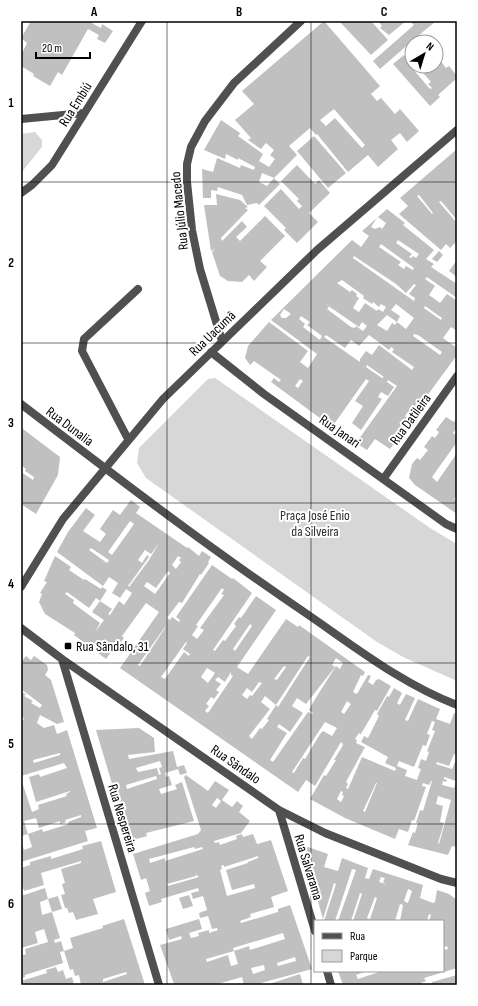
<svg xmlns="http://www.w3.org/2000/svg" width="478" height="1006" viewBox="0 0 478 1006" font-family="'Sofia Sans Condensed',sans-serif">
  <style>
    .green { fill: #d7d7d7 }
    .building { fill: #c0c0c0; fill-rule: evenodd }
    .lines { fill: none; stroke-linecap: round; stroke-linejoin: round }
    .lane { stroke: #505050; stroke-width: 8 }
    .street { stroke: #505050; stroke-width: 8 }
    .grid { fill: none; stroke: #000; stroke-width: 1; stroke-opacity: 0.55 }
    .poi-dot { fill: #000; stroke: #fff; stroke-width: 1.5 }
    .labels { text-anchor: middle; stroke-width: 4; stroke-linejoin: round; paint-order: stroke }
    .street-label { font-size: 14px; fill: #000; stroke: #fff }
    .park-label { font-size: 14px; fill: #2e2e2e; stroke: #fff }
    .poi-label { font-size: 14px; fill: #000; stroke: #fff; text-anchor: start }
    .neatline { fill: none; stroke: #000; stroke-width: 1.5 }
    .grid-label { font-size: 13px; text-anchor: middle; font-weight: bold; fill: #000 }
  </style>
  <rect width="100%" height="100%" fill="#fff"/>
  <path class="green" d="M35 132 42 140V147L21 173V134Z
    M215 378 430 528 457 544V681L403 657 377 642 146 478 137 463 139 448 208 379Z"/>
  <path class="building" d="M31 21 37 23 39 21H88L101 28 102 24 113 31 105 43 97 39 99 35 88 29 62 75 58 72 50 86 33 76 34 74 21 66V55L27 43 21 38Z
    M324 21 380 86 371 94 377 101 381 98 395 114 400 109 419 131 407 142 400 133 391 140 398 149 378 167 368 155 348 172 317 134 316 135 310 128 289 146 297 155 274 178 262 173 259 182 267 186 274 178 280 184 259 205 257 203 247 205 242 195 218 187 217 191 211 190V198H203L202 169 213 172 217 158 240 168 241 165 254 170 255 167 238 158V160L226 154 225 159 204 150 221 120 240 133 238 136 263 154 259 161 269 167 275 159 270 155 274 150 266 143 261 149 248 140 251 138 235 120 254 104 242 91ZM334 109 365 145 362 148 335 118 326 126 320 120Z
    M339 21H371L388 40 371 55Z
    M378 21H406L389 35 380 28 382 26Z
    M410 21H436L418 36 424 42H412V43L411 42 380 69 373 61 414 25Z
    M404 55 409 61 407 62 430 89 432 88 428 84 431 82 417 66H436V55L446 68 449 66 457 76V78L438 95 440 97 430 106 393 64Z
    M314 136 346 173 328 188 297 151Z
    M457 149V218L456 219 441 201 439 202 457 223V241L450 248 446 244 441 250 399 214 408 206 400 198ZM419 195 433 213 432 214 417 196Z
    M297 165 315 184 319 180 330 193 309 213 318 222 297 243 284 230 286 228 264 206 281 189 299 209 302 206 297 201 299 199 281 181Z
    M216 194 240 200 248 207 245 208 248 210 221 238 222 241 242 221 247 227 236 237 240 241 265 216 285 236 260 261 267 267 254 281 249 275 242 282 228 281 220 276 212 252 215 248 211 251 204 205H217Z
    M387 209 405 223 403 225 434 250 426 259 434 264 431 267 457 284V298L427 277 425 279 435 286 429 295 440 303 447 294 457 301V331L451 327 443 338 457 348V355L413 415 408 412 405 416 407 418 397 431 401 434 390 449 375 439 367 450 356 443 397 386 388 380 387 382 394 387 388 396 381 392 378 397 382 399 361 430 352 423 363 406 355 401 369 381 366 379 332 427 271 382 274 378 279 382 281 380 254 361 250 365 245 358 248 346 269 322 308 351 300 362 308 368 317 354 271 320 352 240 361 247 369 236 362 231 377 218 371 227 375 229 380 227 382 229 386 223 378 217ZM398 240 419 254 416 258 413 256 411 258 409 257 412 254 396 243ZM381 244 414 268 413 270 406 266 404 269 398 265 401 262 379 247ZM354 256 396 284 406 293 414 284 416 285 409 294 415 298 414 301 353 258ZM342 280 364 296 363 298 372 304 373 302 379 307 381 304 386 307 383 312 378 309 377 311 365 303 359 312 353 308 359 298 356 296 357 294 352 290 350 292 337 283ZM324 303 359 327 362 322 367 326 363 331 356 326 355 328 351 327 327 309 329 307ZM396 304 414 318 406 329 397 322 395 325 392 323 387 331 377 325 387 315 397 322 400 316 391 310ZM425 306 442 318 441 320 424 308ZM284 309 291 314 286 318H282L280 315ZM301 316 310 322 307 325 322 336 320 340 303 327 305 324 299 319ZM414 334 418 335 442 352 440 355 413 336ZM326 335 345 348 351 340 359 346 369 335 389 350 391 347 394 349 392 352 414 367 412 370 379 345 372 355 366 351 360 359V362L324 337ZM367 365 384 377 382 378 366 367ZM300 379 303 381 298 388 295 386Z
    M439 251 443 255 437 262 432 259Z
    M457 260V277L449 271Z
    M446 417 454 422 457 418V427L453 433 457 436V442L432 477 437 482 457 453V495L454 499 456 500 457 498V514L415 485 409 478 412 464 417 458 420 460 428 450 424 447 432 436 435 438 439 432 436 430Z
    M23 429 60 457 58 475 36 514 21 504V472L33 480 34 477 25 471 26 469 21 465V432Z
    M131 500 140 507 136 513 187 548 188 547 199 556 202 551 211 557 208 562 209 563 201 575 200 574 182 603 179 602 167 618 170 620 172 617 179 622 180 620 176 617 212 565 232 579 233 578 252 593 213 650 215 651 223 640 225 641 236 626 234 624 239 617 241 618 256 596 276 610 237 667 248 674 286 619 298 627 299 625 365 672 363 676 361 675 353 692 357 694 368 675 371 676 368 682 373 685 376 680 379 679 391 686 377 711 375 710 361 734 359 733 355 739 357 740 356 743 365 747 346 782 348 784 346 788 348 789 362 757 395 771 396 768 385 763 388 757 361 742 364 736 368 738 379 716 377 714 387 696 389 697 394 688 402 693 397 703 400 705 406 694 415 698 405 720 408 721 418 699 440 709 436 719 450 724 454 713 457 714V755L454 754 449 766 437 762 436 764 452 769 455 762 457 763V847L452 846 448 855 408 845 413 832 415 833 418 823H416L420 810 423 811 432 781H431L429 785 423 783 422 786 426 787 414 821 412 820 408 832 399 829 395 839 345 818 310 799 324 775 326 776 336 760H334L343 745 342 743 341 742 315 786 306 780 298 792 120 668 159 612 146 603 122 636 124 638 121 642 119 641 106 659 74 635 75 633 45 614 39 602 42 594 40 593 47 582 44 581 55 556 71 567 69 570 84 580 85 579 101 589 102 587 107 590 100 601 96 598 89 608 67 592 65 594 74 600 73 603 100 623 95 632 104 620 92 612 100 601 112 609 108 614 110 615 119 601 124 605 132 593 126 589 120 598 112 593 118 583 109 577 103 586 57 552 68 532 86 508 95 515 83 531 100 542 106 534 100 529 113 510 120 515ZM130 521 134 524 112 555 108 552ZM159 543 149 560 129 587 128 586 149 557 147 555 142 563 138 560 145 550 151 554ZM91 548 109 560 107 563 89 550ZM178 556 181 558 179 560 181 562 176 569 172 565ZM168 571 170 573 155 594 144 586 147 582 156 588ZM222 588 224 590 221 594 224 595 200 628 204 630 197 639 192 635 198 626 196 625ZM250 624 252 626 235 651 233 649ZM165 627V628L140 666 138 665ZM186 642 187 643 183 649 190 654 189 656 184 652 165 679 161 677ZM313 652 278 707 276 705 267 719 269 720 262 729 260 728 252 739 249 736 270 709 261 702 265 696 276 705 308 656 310 657ZM336 658 343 663 340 669 336 666 312 704 309 710 313 713 312 714 308 712 273 762 270 760 287 733 277 727 279 724 290 732 303 713 292 706 297 698 306 704 335 667 332 665ZM284 666 286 667 277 680 274 679ZM207 668 215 673 208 683 201 677ZM231 672V675L233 676 208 713 205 711 209 706 206 704 211 697 214 699 219 692 216 690 221 684 215 680 218 677 225 682ZM259 682 262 683 252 696 250 695 247 699 242 695 247 688 252 692ZM347 701 351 704 344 714 341 712ZM432 721 435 722 432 730 435 731 427 751 429 752 426 761 421 759 418 768 421 769 417 780 405 776 407 770 397 766 399 761 414 767 423 745 426 746 430 735 427 734ZM325 722 337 728 332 736 323 731 320 734 305 759 303 758 294 773 292 772ZM444 777 456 781 454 788 442 785 443 781 446 782 447 780 444 779ZM376 783H377L365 812 363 811ZM341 791 343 792 342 795 344 796 341 802 337 799ZM438 796 451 800 439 844 438 843 444 823 440 822 443 806 436 804Z
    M26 656 31 660 34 656 47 665 48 670 45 675 51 680 64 722 57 724 40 715 37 723 44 728 54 725 57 734 67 730 97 828 85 831 88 841 21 862V841L24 850 32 847 28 834 42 829 43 832 69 824 68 822 81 817V815L65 820 66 822 60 824V821L39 828 36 818 24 821 28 834 21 836V779L32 812 39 809 38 805 67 796 66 794 70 792V791L36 802 29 777 39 774 40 777 67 768 64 763 21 776V720L23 721 24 718 21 717V692L26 694 24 696 33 701 31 703 40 708 42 705 21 689V662ZM60 753V755L34 763 33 760Z
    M139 728 154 738 155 752 128 755 129 759 173 751 177 767 184 765 187 773 180 775 178 769 165 773 166 777 169 776 172 785 159 789 161 794 177 789 175 785 182 782 194 821 146 833 147 836 129 841 96 730ZM160 761 162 767 159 768 161 774 159 775 157 768 138 772 136 768ZM156 776 157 779 127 789 126 785Z
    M186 775 208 791 215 781 229 790 222 800 232 807 237 801 243 806 239 812 250 821 241 833 214 841 215 843 219 842 220 845 237 839 236 836 242 834 243 837 253 834 257 844 271 840 288 891 271 897 274 907 250 914 251 917 240 921 241 923 278 912V909L290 905 312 969 261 983V985H244L242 977 214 985H171L174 984 160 945 182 939 181 936 169 940 166 929 199 919 202 929 189 933 191 938 199 936 198 933 209 930V933L218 930 217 928 212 929 208 916 200 918 199 913 207 910 203 896 193 899 191 893 199 891 198 888 161 899 162 902 149 906 145 893 150 891 146 878 141 880 133 854 198 834 201 830 184 777ZM217 798 221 801 216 808 212 805ZM194 847 195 849 202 847 203 849 165 861V858L150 863 149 859ZM258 856V858L248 862V863L226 870 232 890 254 884 255 888 227 896 220 870 222 869 221 866 224 865V867ZM195 874 199 877 168 886 167 884 196 876ZM283 933 285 939 250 950 249 946 234 951 238 964 231 966 228 955 207 962 206 959 234 951 233 948ZM295 957 296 961 278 966 277 963ZM264 965 265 970 253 974 251 968Z
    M101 841 116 892 93 899 98 914 76 920 73 912 69 913 67 908H65L61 895 65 894 62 884 65 883 61 869 81 863V861L41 873 44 885 24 891 21 881V868L30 865V862L51 856V859L83 849 82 846Z
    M308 847 328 854 324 867 338 871 342 858 368 868 365 878 369 879 373 869 423 885 420 898 433 903 435 902 437 890 449 894 457 900V968L424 978 426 981 421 983 422 985H343L338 971H367L356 975 358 979 382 971H443V950L448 949 447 946 443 948V921H429L431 915 429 914 427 921H400L403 905 400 904 395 921H353L362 894 360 893 351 921H338L356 870 352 869 335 921H324L336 884 334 883 323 919 306 860 305 851ZM381 877 385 878 383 882 386 884 379 882ZM408 889 412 891 408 903 404 901ZM375 897 377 898 370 919 367 918Z
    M45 888 48 899 58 896 62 909 52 912 48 899 40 902 42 915 52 912 60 938 54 940 55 943 61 941 64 951 60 952 63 963 25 975V977L21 978V956L26 954 25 949 48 942 44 929 35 932 38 943 21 948V896Z
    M189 895 193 906 183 909 179 898Z
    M124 919 145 985H81L79 975 75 976 73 969 70 970 64 951 73 948 70 938 103 928 102 926ZM126 972 127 974 103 982V979Z
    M56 967 58 972 63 970 66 979 72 977 74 985H21V981L47 973 46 970Z
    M300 974 303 985H266Z
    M457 975V985H432V982Z"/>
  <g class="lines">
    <path class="lane" d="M128 439 82 351 84 339 138 289"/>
    <path class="street" d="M21 119 84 113
      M21 193 32 185 52 165 142 21
      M222 341 200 269 192 230 187 182V164L191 147 205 121 234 83 301 21
      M211 352 264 394 446 524 457 529
      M21 404C115 476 209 548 307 614 355 647 402 684 457 705
      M384 478 457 376
      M21 587 63 519 163 399 317 250 457 130
      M21 628 62 659 279 810 325 833 441 879 457 883
      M62 659 159 985
      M279 810 315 931
      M327 971 331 985"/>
  </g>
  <path class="grid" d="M167 21V985M311 21V985M21 182H457M21 343H457M21 503H457M21 663H457M21 824H457"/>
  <rect class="poi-dot" x="64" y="642" width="8" height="8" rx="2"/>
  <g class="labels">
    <g class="street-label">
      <text transform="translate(75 104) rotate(-58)" y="5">Rua Embiú</text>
      <text transform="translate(179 211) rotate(-96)" y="5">Rua Júlio Macedo</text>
      <text transform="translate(212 333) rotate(-44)" y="5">Rua Uacumã</text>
      <text transform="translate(410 419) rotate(-54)" y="5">Rua Datileira</text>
      <text transform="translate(70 426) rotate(37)" y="5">Rua Dunalia</text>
      <text transform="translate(340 431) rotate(35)" y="5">Rua Janari</text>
      <text transform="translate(236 764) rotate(35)" y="5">Rua Sãndalo</text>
      <text transform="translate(123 818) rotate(73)" y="5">Rua Nespereira</text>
      <text transform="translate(309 867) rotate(73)" y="5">Rua Salvarama</text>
    </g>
    <g class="park-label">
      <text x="315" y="520">Praça José Enio<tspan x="315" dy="16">da Silveira</tspan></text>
    </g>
    <g class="poi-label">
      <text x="76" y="651">Rua Sândalo, 31</text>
    </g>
  </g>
  <rect width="478" height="1006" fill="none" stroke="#ffffff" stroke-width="44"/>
  <rect x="314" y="920" width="130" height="52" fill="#ffffff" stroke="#999999"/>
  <rect x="322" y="933" width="20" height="6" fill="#505050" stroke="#999999"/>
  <text x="350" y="940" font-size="12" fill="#000000">Rua</text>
  <rect x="322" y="950" width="20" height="12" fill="#d7d7d7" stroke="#999999"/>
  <text x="350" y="960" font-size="12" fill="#000000">Parque</text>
  <g transform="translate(424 54) rotate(38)"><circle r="19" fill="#ffffff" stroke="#999999"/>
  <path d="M0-3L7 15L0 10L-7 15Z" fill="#000000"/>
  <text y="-6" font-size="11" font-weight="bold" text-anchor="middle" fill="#000000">N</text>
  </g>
  <path d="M36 52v6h54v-6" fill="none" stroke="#000000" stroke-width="2"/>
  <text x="42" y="52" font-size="12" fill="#000000" stroke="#ffffff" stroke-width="3" paint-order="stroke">20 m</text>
  <rect x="22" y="22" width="434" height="962" class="neatline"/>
  <g class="grid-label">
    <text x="94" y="16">A</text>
    <text x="239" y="16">B</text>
    <text x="384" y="16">C</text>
    <text x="11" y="107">1</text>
    <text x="11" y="267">2</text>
    <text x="11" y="427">3</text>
    <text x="11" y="588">4</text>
    <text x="11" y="748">5</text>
    <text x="11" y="908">6</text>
  </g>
</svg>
